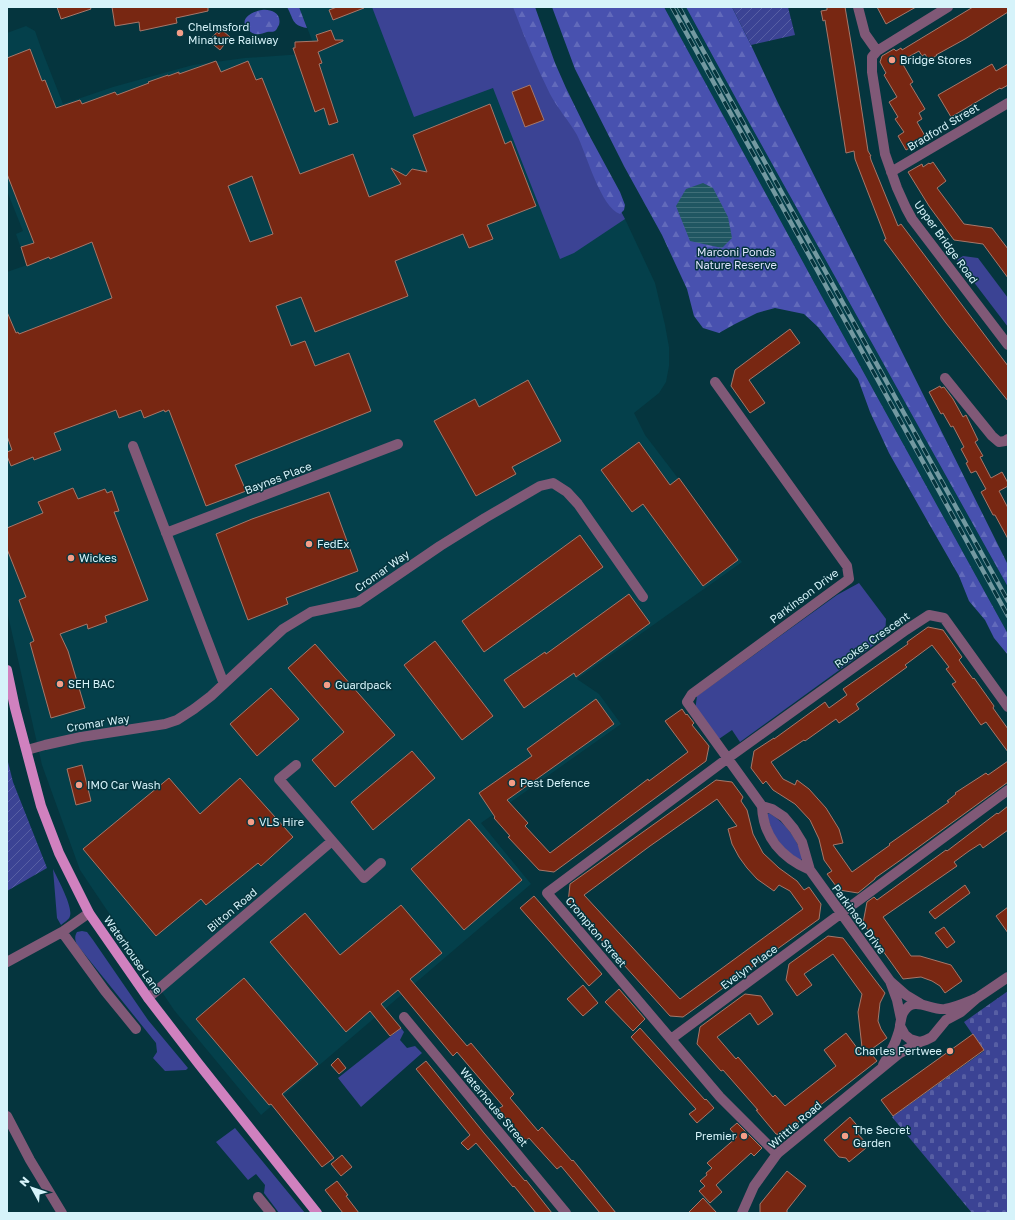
<svg xmlns="http://www.w3.org/2000/svg" width="1015" height="1220" viewBox="0 0 1015 1220" font-family="'Golos Text',sans-serif">
  <style>
    .built { fill: #04404b }
    .green { fill: #3b4394 }
    .forest { fill: url(#forest-firs) }
    .cemetery { fill: url(#cemetery-stones) }
    .garden { fill: url(#garden-furrows) }
    .water { fill: url(#water-rules) }
    .building { fill: #782712; stroke: #a6776a; fill-rule: evenodd }
    .lines { fill: none; stroke-linecap: round; stroke-linejoin: round }
    .minor { stroke: #805977; stroke-width: 10 }
    .tertiary { stroke: #805977; stroke-width: 10 }
    .primary { stroke: #d081bf; stroke-width: 10 }
    .rail-casing { stroke: #7399a1; stroke-width: 4.5 }
    .rail { stroke: #05353e; stroke-width: 3; stroke-dasharray: 9; stroke-linecap: butt }
    .poi-dot { fill: #f49e88; stroke: #05353e; stroke-width: 1.5 }
    .labels { text-anchor: middle; stroke-width: 3; stroke-linejoin: round; paint-order: stroke }
    .poi-label { font-size: 11px; fill: #d6f3fa; stroke: #05353e; text-anchor: start }
    .street-label { font-size: 11px; fill: #d6f3fa; stroke: #05353e }
    .park-label { font-size: 11px; fill: #dde3fc; stroke: #05353e }
  </style>
  <defs>
    <pattern id="forest-firs" width="22" height="20" patternUnits="userSpaceOnUse"><rect width="22" height="20" fill="#4851af"/><path d="M5 1l3.5 6h-7zM16 11l3.5 6h-7z" fill="#626abb"/></pattern>
    <pattern id="cemetery-stones" width="16" height="16" patternUnits="userSpaceOnUse"><rect width="16" height="16" fill="#3b4394"/><path d="M2 7V4a2 2 0 0 1 4 0v3zM10 15v-3a2 2 0 0 1 4 0v3z" fill="#575fa4"/></pattern>
    <pattern id="garden-furrows" width="10" height="10" patternUnits="userSpaceOnUse"><rect width="10" height="10" fill="#3b4394"/><path d="M-1 1l2-2M0 10L10 0M9 11l2-2" fill="none" stroke="#575fa4"/></pattern>
    <pattern id="water-rules" width="6" height="5" patternUnits="userSpaceOnUse"><rect width="6" height="5" fill="#205662"/><path d="M0 2.5h6" fill="none" stroke="#406f79"/></pattern>
  </defs>
  <rect width="100%" height="100%" fill="#05353e"/>
  <path class="built" d="M299 7H524L584 141 625 219 655 283 665 325 669 347V366L666 382 659 393 634 413 645 435 742 562 577 679 599 694 621 724 481 823 531 884 261 1115 174 1010 80 870 42 765 7 611V272L27 265 16 234 23 231 7 191V33L26 26 35 31 41 48 63 104 113 87 193 65 245 58 317 53Z
    M664 7H686L751 126 1008 587V634L822 297Z"/>
  <path class="green" d="M372 7H524L584 141 625 219 574 253 560 259 493 88 414 117Z
    M963 256 978 258 1008 298V327L957 260Z
    M859 583 886 619 885 637 740 742 732 730 716 741 695 711 697 696 837 595Z
    M769 813C787 824 797 839 803 858L800 861 785 849 773 834 767 815Z
    M53 869C57 878 73 906 70 916 69 920 64 922 61 925L57 918Z
    M82 931 87 932 93 940 148 1020 188 1068 186 1070 165 1071 153 1058 157 1052 156 1043 78 946C75 941 74 937 77 932Z
    M401 1028 404 1032 400 1040 407 1048 415 1046 422 1053 361 1107 338 1078Z
    M235 1128 305 1213H279L264 1193 265 1185 256 1174 248 1180 216 1142Z"/>
  <path class="forest" d="M287 7H299L307 28C291 25 294 19 287 7Z
    M513 7H535L555 63 566 88 588 133 620 192 625 205 624 210 620 214C601 208 586 153 577 135 569 121 558 109 550 94 536 66 524 36 513 7Z
    M552 7H664L822 297 1008 634V655L994 638 985 620 969 601 959 576 928 522 889 453 870 412 858 379 818 327 804 314 775 308 757 313 735 324 719 333 703 328 694 316 687 289 662 235 625 168 575 69Z
    M686 7H732L751 45 778 103 1008 565V587L751 126Z
    M262 10C271 9 282 13 279 25 278 26 277 29 276 30 273 33 270 31 267 32 263 33 260 35 255 34 251 33 248 30 246 27 240 17 254 11 262 10Z"/>
  <path class="cemetery" d="M1008 991V1213H972L892 1117 984 1051 964 1022Z"/>
  <path class="garden" d="M732 7H788L795 35 751 45Z
    M7 758 13 782 47 868 7 891Z"/>
  <path class="water" d="M703 183 713 188 728 217 732 238 722 248 690 241 676 206 686 189Z"/>
  <path class="building" d="M57 7H90L91 9 61 19Z
    M112 7H208V11L176 18 177 23 140 31 139 22 115 26Z
    M337 7H364V8L333 20 329 10Z
    M827 7H845L855 66 868 151 871 156H870L871 160 898 226 901 224 1008 366V401L946 323 884 240 886 239 855 159 854 151 846 153 829 44 825 20 823 21 821 11 827 10Z
    M877 7H916L886 24Z
    M973 7H1008V12L965 39 936 55H937L929 61 925 54 922 56 919 51 901 61 913 82 910 84 925 109 919 113 922 119 917 122 925 136 918 141 919 143 906 150 898 136 904 132 895 119 898 117 889 102 897 97 884 75 886 73 880 62 882 56 894 49 896 51 901 48 902 50Z
    M222 30 230 37 220 50 209 41 217 32 219 34Z
    M331 30 335 40H343V41L318 52 322 63 319 64 338 122 329 125 324 108 315 112 293 48H295V42L318 41 316 35Z
    M30 49 42 81 45 80 56 108 80 100 82 104 115 92 117 95 149 83 148 82 168 75V76L179 72V74L216 61 221 72 248 61 256 80 262 78 300 174 353 154 369 197 401 184 391 168 406 176 412 169 427 172 413 135 490 104 505 144 511 141 536 206 487 225 493 239 469 248 463 234 395 261 408 296 315 332 301 297 276 306 291 346 305 341 315 366 349 353 371 411 235 465 246 491 206 506 169 410 165 412 164 410 144 418 141 410 119 418 116 410 54 433 61 450 34 460 33 457 11 466 7 456V452L12 450 7 436V312L16 333 18 332 19 334 112 298 92 242 50 259 49 257 27 266 21 247 34 243 7 174V58ZM252 176 273 234 250 242 228 186Z
    M992 64 996 71 1008 64V85L1001 89 1000 88 951 117 938 95Z
    M530 85 544 120 525 127 512 92Z
    M933 162 946 181 937 188 964 224 992 228 1008 249V278L983 244 954 240 929 206 908 172 922 164 923 167 929 163 930 164Z
    M790 329 800 343 749 380 765 403 750 413 731 386 735 370Z
    M528 380 561 441 512 467 516 474 476 496 434 421 475 399 479 407Z
    M940 386 941 388 944 387 953 399 963 417 966 415 978 440 975 442 983 456 980 457 991 478 1002 472 1008 483V486L999 491 1008 508V539L995 515H993L981 492 986 489 976 471 971 473 966 463 968 462 961 449 964 447 953 426 951 427 943 413 941 414 929 392Z
    M639 442 670 485 679 478 738 560 703 586 643 504 632 512 601 470Z
    M73 488 78 499 105 489 107 493 112 491 119 511 114 512 148 600 105 616 107 622 88 629 87 624 60 634 68 651 85 708 51 718 30 643 34 641 19 600 26 597 7 549V528L43 513 38 502Z
    M329 492 358 571 286 598 288 604 248 620 216 534 252 519Z
    M580 535 603 567 484 652 462 621Z
    M629 594 650 623 576 677 574 673 524 708 504 680 545 652 546 654Z
    M928 627 943 630 962 657 959 660 973 679 974 678 994 706 993 708 1008 729V752L986 722 981 725 952 684 956 682 946 669 949 667 932 645 905 665 907 667 856 704 859 709 839 723 836 719 805 741 804 740 771 762 783 779 795 785 797 780 809 789 826 808 839 829 843 843 833 845 852 872 890 845 889 844 949 802 947 801 956 794 955 793 986 773 988 775 1008 761V782L902 859 875 878V879L858 893 839 890 827 874 832 871 824 860 819 839 810 820 795 804 773 790 766 781 763 784 751 768 754 751 774 738V739L825 702 829 708 847 695 843 689 908 644 907 642Z
    M435 641 493 716 462 740 404 665Z
    M315 644 395 735 335 787 312 760 344 732 288 668Z
    M271 688 299 719 257 756 230 724Z
    M596 699 614 724 507 800 528 823 525 826 550 853 648 779 649 781 688 752 665 721 682 709 686 715 687 714 694 723 692 725 709 746 706 761 554 872 539 870 508 837 510 836 494 818 495 817 479 793 532 756 527 749Z
    M412 751 435 778 373 830 351 802Z
    M82 765 91 801 76 805 67 769Z
    M169 778 200 814 240 778 293 837 261 866 258 863 206 905 201 899 156 936 83 849Z
    M716 780 732 782 743 797 741 801 747 810 753 834 763 853 779 868 797 881 804 890 809 887 821 904 819 919 683 1017 670 1016 568 903 570 884ZM717 799 737 826 728 829 732 844 739 857 747 868 757 879 774 891 779 885 790 891 803 909 680 999 584 895 650 846Z
    M1008 806V830L983 848 980 844 969 851 954 862 957 866 883 917 911 956H920L951 965 962 981 945 993 940 986 932 981 921 977 903 979 863 923 867 902 874 897 877 900 946 850 947 851 997 813 998 814Z
    M469 819 522 880 464 930 411 869Z
    M965 885 970 893 935 919 929 912Z
    M534 896 602 974 589 986 520 908Z
    M401 905 442 953 410 979 467 1046 471 1043 514 1094 510 1098 538 1131 542 1127 572 1161 573 1160 616 1213H600L561 1166 557 1169 529 1138 525 1141 498 1109 503 1106 457 1052 453 1056 398 990 381 1004 401 1028 390 1036 370 1011 346 1032 270 942 305 913 340 955Z
    M1008 907V933L996 916Z
    M944 927 955 942 947 948 935 933Z
    M828 936 843 938 885 993 880 1003 878 1021 881 1029 887 1038 869 1051 877 1061 782 1135 776 1134 756 1110H758L723 1070 721 1071 697 1044 700 1027 745 994 761 996 773 1014 758 1025 750 1013 717 1037 736 1059 738 1057 773 1097 775 1095 785 1106 836 1066 824 1050 846 1033 863 1056 858 1012 862 994 833 954 804 974 812 985 797 996 786 980 789 964Z
    M244 978 318 1064 282 1094 334 1158 322 1167 271 1104 269 1105 196 1019Z
    M583 985 598 1003 583 1016 567 999Z
    M619 989 645 1019 633 1031 605 1002Z
    M640 1028 705 1100 706 1099 714 1108 697 1123 689 1114 696 1109 631 1037Z
    M973 1034 984 1050 893 1116 881 1100Z
    M338 1058 346 1068 339 1074 331 1065Z
    M426 1061 484 1133 525 1181 526 1180 552 1213H536L514 1186 513 1187 476 1143 468 1150 461 1143 470 1135 416 1069Z
    M850 1117 861 1130 857 1133 867 1144 866 1148 849 1162 846 1158 839 1157 824 1140Z
    M737 1123 762 1148 754 1156 751 1153 716 1185 722 1192 710 1203 699 1191 705 1186 700 1181 707 1175 706 1173 712 1168 707 1163 737 1137 730 1129Z
    M342 1155 352 1167 341 1176 331 1164Z
    M787 1171 806 1186 787 1210V1213H760V1204Z
    M337 1181 348 1195 346 1196 359 1213H343L325 1190Z
    M703 1198 717 1213H688Z"/>
  <g class="lines">
    <path class="minor" d="M858 7 865 34 877 51
      M948 7 877 51 872 57V72L885 154 897 188 906 208 912 219 1008 345
      M891 172 1008 103
      M945 378 992 436 999 442 1005 441 1008 439
      M715 382 847 566 849 579 692 694 687 702 762 806
      M133 446 224 684
      M166 533 398 444
      M27 750 45 745 81 737 165 724 177 720 194 709 211 696 283 629 311 612 358 602 440 546 485 518 540 486 553 483 567 492 578 504 643 597
      M296 765 279 779 364 878 381 863
      M810 870C782 858 763 837 762 806L772 809 784 817 794 829 802 842 810 870 890 981
      M62 932 105 991 136 1029
      M7 962 62 932 89 913
      M148 998 332 841
      M404 1017 566 1213
      M901 1019 897 1000 890 981 906 995 921 1004
      M671 1039 1008 790
      M7 1116 30 1160 62 1213
      M777 1154 720 1097 547 893 728 758 906 630 929 615 944 618 1008 707
      M258 1197 271 1213"/>
    <path class="tertiary" d="M900 1026 905 1035 910 1039 920 1042 926 1040 932 1037 946 1020 961 1012 977 998 1008 977
      M883 1065C888 1056 894 1047 897 1037 898 1034 900 1029 900 1025 901 1021 901 1017 903 1013 913 994 930 1011 945 1009 956 1007 967 1002 977 998
      M742 1213 754 1186 777 1154 900 1053 920 1042"/>
    <path class="primary" d="M7 670 15 708 41 806 59 853 89 913 148 998 198 1063 317 1213"/>
    <defs>
      <path id="rail" d="M672 7 1008 616
        M679 7 1008 601"/>
    </defs>
    <use href="#rail" class="rail-casing"/>
    <use href="#rail" class="rail"/>
  </g>
  <g class="poi-dot">
    <circle cx="180" cy="33" r="4"/>
    <circle cx="892" cy="60" r="4"/>
    <circle cx="309" cy="544" r="4"/>
    <circle cx="71" cy="558" r="4"/>
    <circle cx="60" cy="684" r="4"/>
    <circle cx="327" cy="685" r="4"/>
    <circle cx="512" cy="783" r="4"/>
    <circle cx="79" cy="785" r="4"/>
    <circle cx="251" cy="822" r="4"/>
    <circle cx="950" cy="1051" r="4"/>
    <circle cx="744" cy="1136" r="4"/>
    <circle cx="845" cy="1136" r="4"/>
  </g>
  <g class="labels">
    <g class="poi-label">
      <text x="188" y="31">Chelmsford<tspan x="188" dy="13">Minature Railway</tspan></text>
      <text x="900" y="64">Bridge Stores</text>
      <text x="317" y="548">FedEx</text>
      <text x="79" y="562">Wickes</text>
      <text x="68" y="688">SEH BAC</text>
      <text x="335" y="689">Guardpack</text>
      <text x="520" y="787">Pest Defence</text>
      <text x="87" y="789">IMO Car Wash</text>
      <text x="259" y="826">VLS Hire</text>
      <text x="942" y="1055" text-anchor="end">Charles Pertwee</text>
      <text x="853" y="1134">The Secret<tspan x="853" dy="13">Garden</tspan></text>
      <text x="736" y="1140" text-anchor="end">Premier</text>
    </g>
    <g class="street-label">
      <text transform="translate(943 127) rotate(-31)" y="4">Bradford Street</text>
      <text transform="translate(946 242) rotate(54)" y="4">Upper Bridge Road</text>
      <text transform="translate(278 478) rotate(-21)" y="4">Baynes Place</text>
      <text transform="translate(382 571) rotate(-35)" y="4">Cromar Way</text>
      <text transform="translate(804 596) rotate(-37)" y="4">Parkinson Drive</text>
      <text transform="translate(872 640) rotate(-35)" y="4">Rookes Crescent</text>
      <text transform="translate(98 723) rotate(-9)" y="4">Cromar Way</text>
      <text transform="translate(232 910) rotate(-40)" y="4">Bilton Road</text>
      <text transform="translate(859 919) rotate(54)" y="4">Parkinson Drive</text>
      <text transform="translate(596 932) rotate(50)" y="4">Crompton Street</text>
      <text transform="translate(133 955) rotate(55)" y="4">Waterhouse Lane</text>
      <text transform="translate(749 967) rotate(-36)" y="4">Evelyn Place</text>
      <text transform="translate(494 1107) rotate(50)" y="4">Waterhouse Street</text>
      <text transform="translate(795 1125) rotate(-41)" y="4">Writtle Road</text>
    </g>
    <g class="park-label">
      <text x="736" y="256">Marconi Ponds<tspan x="736" dy="13">Nature Reserve</tspan></text>
    </g>
  </g>
  <rect width="1015" height="1220" fill="none" stroke="#d6f3fa" stroke-width="16"/>
  <g transform="translate(32 1188) rotate(310)" stroke="#05353e" stroke-width="3" paint-order="stroke">
  <path d="M0-3L7 15L0 10L-7 15Z" fill="#d6f3fa"/>
  <text y="-6" font-size="11" font-weight="bold" text-anchor="middle" fill="#d6f3fa">N</text>
  </g>
</svg>
